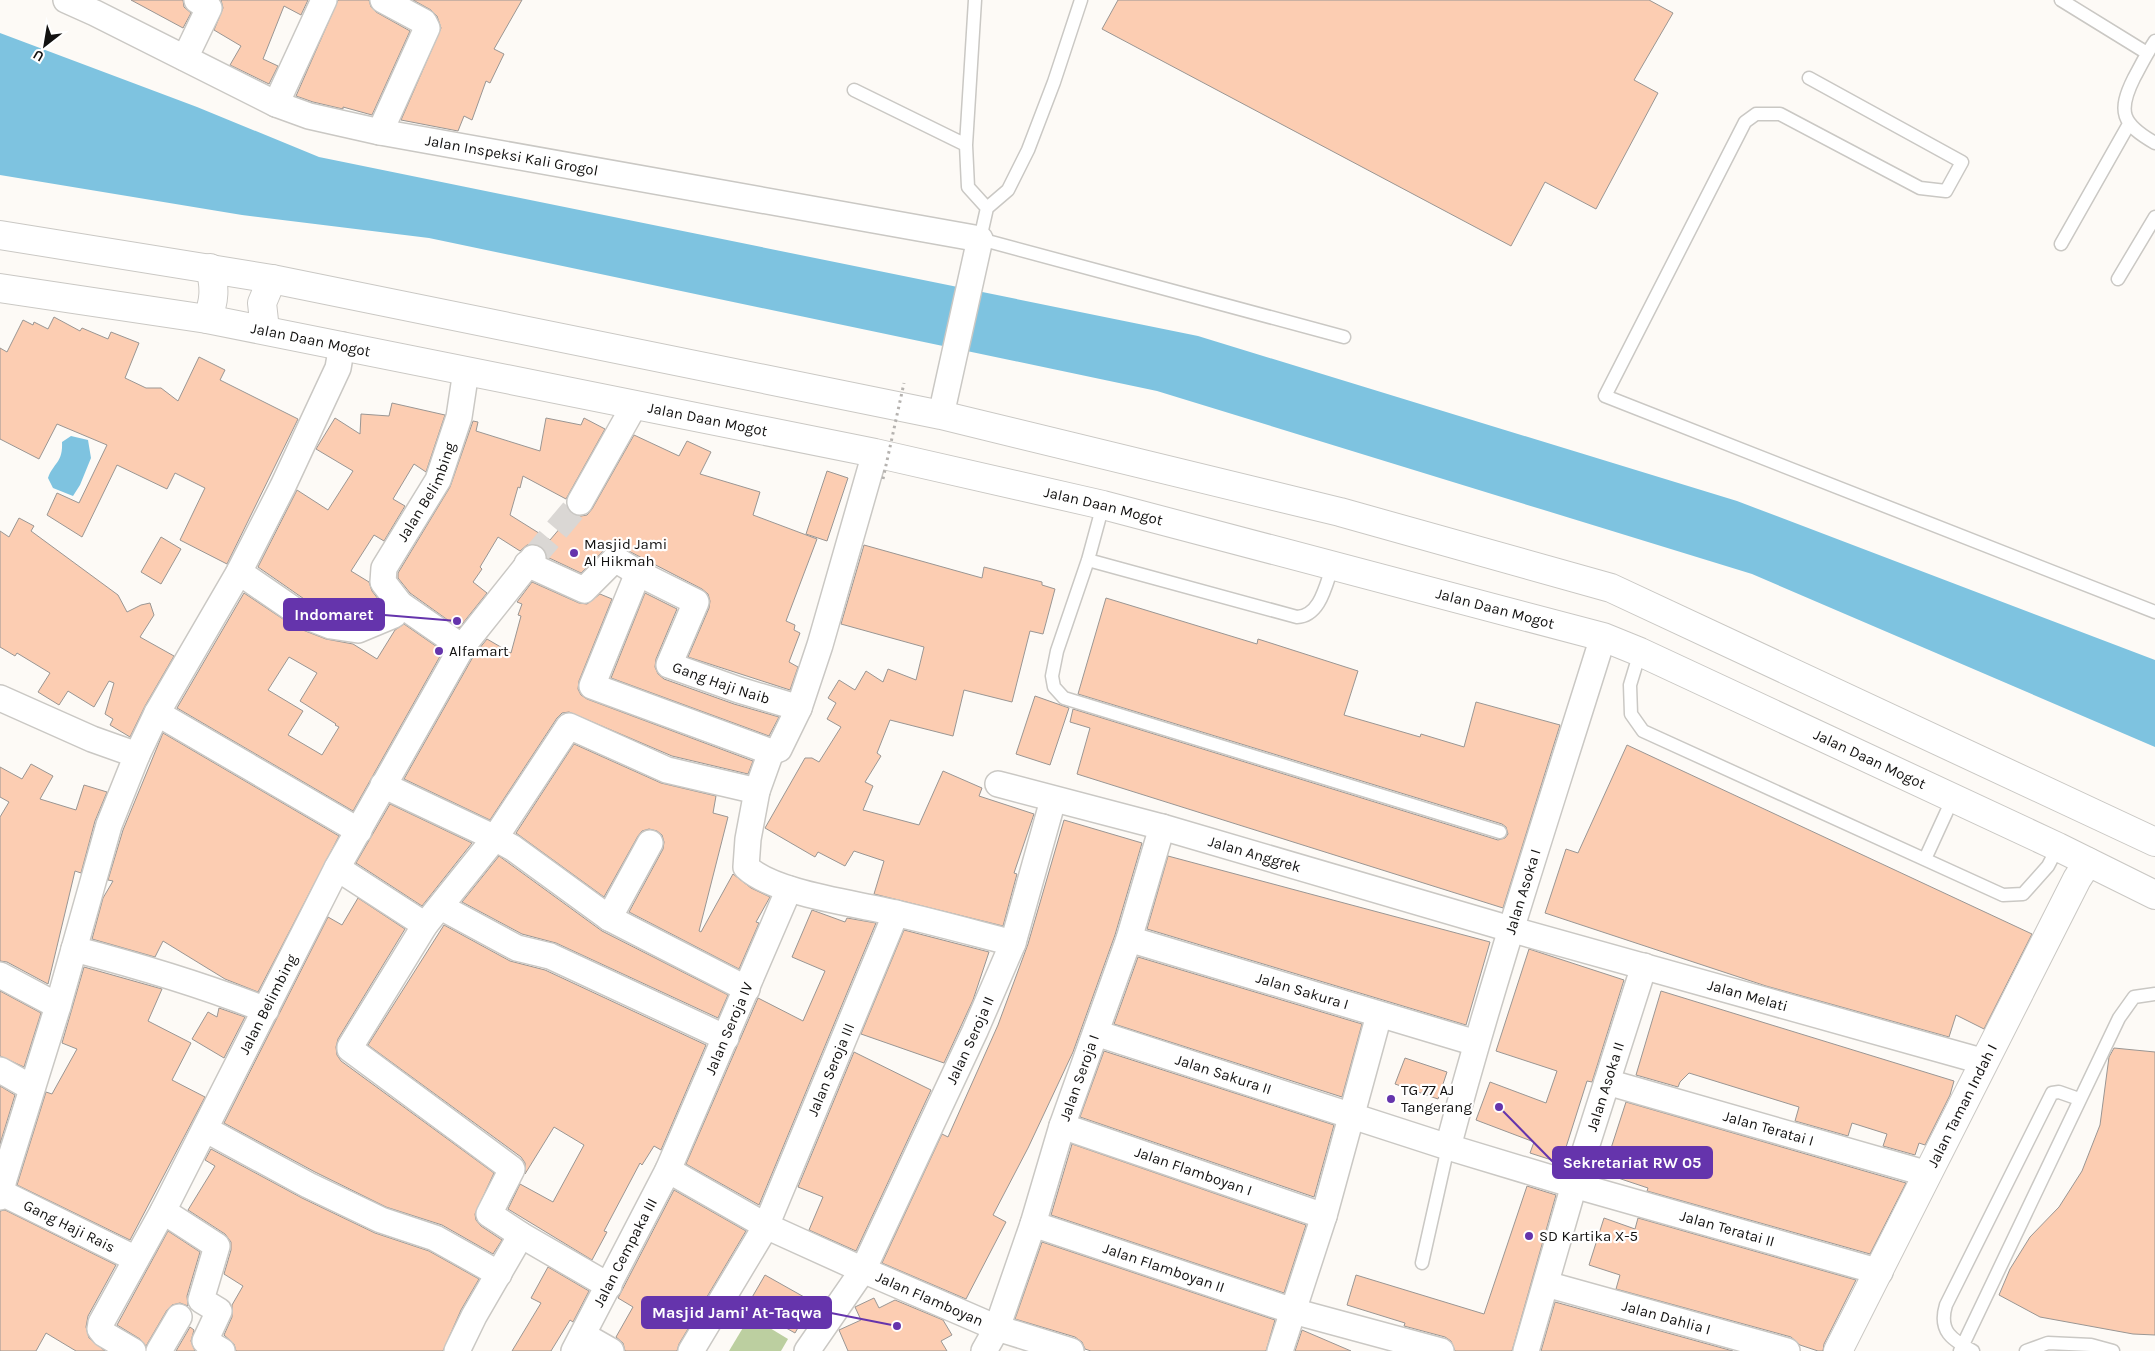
<svg xmlns="http://www.w3.org/2000/svg" width="2155" height="1351" viewBox="0 0 2155 1351" font-family="Karla,sans-serif">
  <style>
    .green { fill: #bccfa0 }
    .water { fill: #7ec3e0 }
    .building { fill: #fccdb2; stroke: #9a9693; fill-rule: evenodd }
    .lines { fill: none; stroke-linecap: round; stroke-linejoin: round }
    .street-tunnel { stroke: #dad7d4; stroke-width: 25; stroke-dasharray: 25 12; stroke-linecap: butt }
    .lane-casing { stroke: #cac8c4; stroke-width: 15 }
    .street-casing { stroke: #cac8c4; stroke-width: 28 }
    .secondary-casing { stroke: #cac8c4; stroke-width: 30 }
    .highway-casing { stroke: #cac8c4; stroke-width: 30 }
    .lane { stroke: #fff; stroke-width: 12 }
    .street { stroke: #fff; stroke-width: 25 }
    .secondary { stroke: #fff; stroke-width: 28 }
    .highway { stroke: #fff; stroke-width: 28 }
    .path-bridge { stroke: #b5b2af; stroke-width: 3; stroke-dasharray: 2.5 4; stroke-linecap: butt }
    .poi-dot { fill: #6534ac; stroke: #fff; stroke-width: 2 }
    .labels { text-anchor: middle; stroke-width: 4.5; stroke-linejoin: round; paint-order: stroke }
    .street-label { font-size: 15px; fill: #121110; stroke: #fff }
    .poi-label { font-size: 15px; fill: #121110; stroke: #fff; text-anchor: start }
    .leader { fill: none; stroke: #6534ac; stroke-width: 2 }
    .callout-dot { fill: #6534ac; stroke: #fff; stroke-width: 2 }
    .callout { fill: #6534ac; stroke: #6534ac; stroke-width: 2 }
    .callout-label { font-size: 16px; text-anchor: middle; font-weight: bold; fill: #fff }
  </style>
  <rect width="100%" height="100%" fill="#fdfaf6"/>
  <path class="green" d="M750 1316 788 1339 781 1351H729Z"/>
  <path class="water" d="M0 33 197 107 319 157 1198 336 1737 501 2155 660V747L1752 574 1157 391 429 238 242 215 0 175Z
    M71 436 88 440 91 458 80 485 73 496 53 488 48 478C54 462 63 463 62 442Z"/>
  <path class="building" d="M131 0H183L184 7 191 13 183 28Z
    M221 0H308L301 15 284 6 263 59 278 66 269 84 230 65 241 46 214 30 223 8Z
    M338 0H369L371 7 376 12 410 31 372 115 343 107V109L313 102 296 96Z
    M413 0H522L494 49 504 54 490 83 486 81 472 120 464 116 458 131 401 120 441 28 437 16 431 10Z
    M1118 0H1649L1673 13 1634 80 1658 93 1596 209 1545 182 1511 246 1102 29Z
    M54 317 80 331 82 328 108 339 111 332 139 343 125 378 146 388H161L178 401 199 357 225 370 220 380 298 419 227 564 180 540 205 488 175 473 167 489 117 465 82 537 47 515 57 493 79 503 107 445 57 424 39 459 0 439V348L7 352 23 320 33 325 34 322 48 329Z
    M392 403 445 415 426 472 414 464 393 499 405 506 384 541 374 535 351 571 369 582 372 591 382 604 356 615 335 612 307 601 258 567 297 490 328 510 353 471 316 449 335 418 360 434 361 414 389 416Z
    M546 418 581 425 584 418 605 429 566 499 523 476 520 488 518 487 510 515 550 540 572 514 581 516 587 515 592 509 634 435 679 456 687 441 711 452 700 474 760 492 753 515 817 539 786 621 795 625 794 630 800 633 789 662 798 667 790 690 688 657 709 608 710 601 708 594 702 589 617 545 605 549 581 573 547 557 542 547 536 544 527 545 520 551 498 537 480 567 482 569 473 582 487 593 459 628 410 593 398 578V573L450 487 473 421 478 422 476 431 540 451Z
    M827 471 848 478 827 541 806 534Z
    M19 518 34 526 31 531 118 595 127 612 141 605 150 603 154 615 140 637 174 656 145 706 130 737 110 725 113 719 105 714 114 683 109 681 94 707 68 691 59 705 38 692 50 673 17 653 15 656 0 647V531L9 537Z
    M161 537 181 549 161 584 141 572Z
    M864 545 982 578 984 567 1042 582V585L1055 589 1043 634 1030 631 1012 702 964 690 953 736 890 720 877 753 881 756 865 782 873 786 863 810 919 825 943 771 982 788 979 796 1034 814 1014 873 1017 874 1003 926 874 894 884 861 854 851 845 866 818 852 815 857 765 828 805 758H812L819 762 841 727 827 719 836 703 828 698 839 680 855 690 866 671 883 682 888 669 916 680 924 647 841 624Z
    M532 582 579 603 587 604 600 594 612 599 579 681 578 689 581 695 587 699 753 761 748 774 672 756 569 712 562 713 557 718 490 820 404 779 474 655 487 639 511 653 521 616 518 615 522 604 517 602Z
    M244 593 295 627 326 639 353 644 377 659 395 630 404 624 443 651 353 811 177 708ZM289 657 317 673 300 701 336 724 335 725 339 727 322 755 288 735 303 711 268 690Z
    M645 593 677 609 656 659 655 667 658 674 664 679 734 704 779 717 769 736 611 678Z
    M1106 598 1257 644 1258 639 1358 671 1344 715 1420 737 1421 734 1464 747 1476 702 1560 725 1503 908 1077 774 1090 728 1070 722 1073 709 1498 840 1505 838 1508 834 1506 827 1502 824 1078 694Z
    M1035 696 1069 708 1050 765 1016 754Z
    M163 733 339 836 258 992 225 979 163 941 155 957 92 939 103 898 113 881 108 880 123 830Z
    M574 744 661 783 716 796 713 813 728 817 699 931 701 932 733 874 751 888 770 897 756 922 759 923 739 969 629 912 663 849 664 842 662 835 657 831 649 829 642 831 638 836 604 897 516 833Z
    M1627 745 2032 934 1984 1029 1956 1015 1949 1037 1766 986 1545 913 1566 849 1578 853Z
    M31 764 53 776 40 799 76 810 84 785 107 792 95 821 81 873 75 871 48 984 7 962 0 961V817L9 802 0 797V767L22 779Z
    M390 804 472 843 422 906 356 863Z
    M1064 820 1142 843 1115 935 1073 1052 1028 1148 993 1215 1006 1222 966 1299 882 1263 942 1134 948 1137 998 1025 1028 944Z
    M499 856 602 931 728 995 718 1018 556 943 522 934 462 902Z
    M1168 856 1490 942 1466 1025 1147 929Z
    M358 898 405 929 338 1039 336 1047 337 1055 341 1061 494 1173 475 1214 476 1220 481 1226 502 1240 493 1254 442 1225 386 1207 315 1172 224 1123 328 917 342 925Z
    M812 910 845 922 847 918 876 923 759 1205 686 1164 758 998 803 1021 825 971 792 957Z
    M444 925 510 961 545 970 706 1045 661 1150 654 1146 642 1165 640 1163 604 1231 607 1232 592 1260 508 1209 520 1184 553 1202 584 1145 554 1127 525 1174V1163L521 1157 368 1045Z
    M904 930 989 952 973 1000 944 1063 861 1034Z
    M1529 949 1624 980 1592 1082 1587 1081 1561 1163 1530 1153 1534 1142 1476 1120 1490 1082 1546 1103 1557 1071 1496 1051Z
    M1138 957 1362 1024 1342 1097 1114 1024Z
    M84 967 162 989 148 1021 191 1043 172 1080 205 1097 130 1240 17 1185 46 1092 52 1094 77 1049 62 1043Z
    M0 991 41 1013 24 1067 0 1056Z
    M1661 991 1954 1081 1950 1095 1925 1145 1919 1143 1915 1155 1883 1146 1887 1134 1852 1123 1848 1136 1795 1121 1799 1107 1689 1073 1680 1082 1678 1087 1636 1075Z
    M219 1008 245 1017 224 1058 192 1039 208 1012 217 1017Z
    M2114 1048 2155 1052V1335L2133 1334 2040 1317 1999 1295 2010 1269 2030 1237 2059 1207 2082 1171 2100 1125 2109 1057Z
    M1104 1051 1334 1125 1314 1197 1080 1117Z
    M854 1052 931 1090 856 1251 809 1230 823 1197 798 1187Z
    M1405 1058 1447 1072 1438 1099 1395 1084Z
    M0 1086 15 1095 0 1144Z
    M1626 1102 1906 1183 1870 1254 1647 1191 1648 1188 1603 1173Z
    M1072 1144 1306 1225 1284 1293 1051 1215Z
    M211 1149 302 1198 375 1233 429 1251 479 1279 461 1310 443 1351H236L234 1344 224 1335 232 1317V1305L243 1286 224 1274 231 1250V1242L225 1234 188 1210 215 1166 205 1160Z
    M1527 1186 1556 1195 1512 1351H1455L1451 1341 1445 1337 1404 1326 1405 1323 1347 1305 1356 1275 1484 1314Z
    M674 1190 746 1231 679 1344 677 1351H625L623 1343 616 1337 633 1307 618 1298Z
    M5 1210 116 1265 88 1316 86 1327 89 1338 105 1351H76L46 1333 36 1351H0V1211Z
    M1604 1218 1635 1229 1638 1218 1856 1280 1824 1344 1823 1351H1818L1800 1345 1791 1337 1616 1289 1620 1275 1589 1265Z
    M168 1231 200 1252 187 1296 188 1306 180 1303 172 1305 167 1310 146 1346 140 1339 117 1325Z
    M1042 1242 1275 1320 1266 1351H1091L1085 1349 1082 1342 1075 1337 1015 1319Z
    M548 1267 589 1291 573 1322 570 1320 551 1351H512L541 1303 531 1298Z
    M765 1275 813 1302 795 1333 747 1306Z
    M874 1298 879 1308 895 1300 943 1320 952 1335 941 1341 947 1351H848L839 1330 861 1320 855 1307Z
    M1555 1302 1733 1351H1541Z
    M190 1327 194 1330 191 1341 195 1351H176Z
    M1302 1330 1351 1351H1295Z"/>
  <g class="lines">
    <path class="street-tunnel" d="M533 558 580 502"/>
    <defs>
      <path id="lane" d="M1081 0 1054 82 1028 150 1008 190 987 208 980 239 1344 337
        M2061 0 2147 53
        M2155 41C2147 53 2141 65 2134 78 2117 112 2122 124 2155 143
        M1809 78 1962 162 1946 191 1920 188 1780 114H1756L1745 122 1605 396 2155 612
        M854 90 966 145 975 0
        M966 145 968 187 987 208
        M2061 244 2129 124
        M2118 279 2155 217
        M1103 505 1088 560 1057 651 1052 676 1054 687 1064 698 1500 832
        M1088 560 1297 617C1321 616 1326 583 1333 565
        M1640 652 1630 685 1631 714 1643 731 2003 895 2023 894 2048 866 2058 847
        M1925 859 1953 798
        M1422 1263 1448 1147
        M1960 1351 2119 1018 2134 997 2155 994
        M1973 1351C1952 1340 1938 1331 1946 1305L2052 1093 2059 1092 2079 1099
        M2026 1351 2048 1343 2091 1345 2113 1351"/>
      <g id="street">
        <path id="s1" d="M66 0 95 13 276 104 309 116 380 132 980 239 941 415"/>
        <path d="M185 58 209 8 197 0"/>
        <path d="M276 104 324 0"/>
        <path d="M380 132 427 28 424 22 383 0"/>
        <path d="M580 502 634 406"/>
        <path id="s2" d="M527 564 584 590 615 559 638 573 696 602 669 665 739 690 799 708"/>
        <path d="M239 572 300 614 331 626 358 630 394 615 400 604"/>
        <path id="s3" d="M462 647 400 604 383 582 384 568 438 480 459 417 466 371"/>
        <path d="M0 698 92 739 137 755"/>
        <path d="M157 713 359 831"/>
        <path d="M771 752 779 749 799 708 820 645 875 453"/>
        <path id="s4" d="M998 784 1162 827 1510 929 1985 1062"/>
        <path d="M383 785 495 838 569 726 667 770 757 791 771 752 592 686 638 573"/>
        <path d="M757 791 748 839 746 867C775 894 855 903 895 913 934 922 974 933 1013 943"/>
        <path d="M337 868 425 925"/>
        <path d="M441 907 517 948 550 956 726 1038"/>
        <path d="M609 918 650 843"/>
        <path id="s5" d="M1129 939 1476 1043"/>
        <path d="M74 949C139 966 203 985 266 1010"/>
        <path d="M0 975 58 1006"/>
        <path id="s6" d="M1096 1033 1448 1147 1574 1185 1880 1272"/>
        <path d="M0 1070 32 1088"/>
        <path id="s7" d="M1607 1082 1928 1174"/>
        <path id="s8" d="M1062 1126 1324 1216"/>
        <path d="M205 1129 308 1185 381 1220 435 1238 499 1274"/>
        <path id="s9" d="M1448 1147C1494 975 1550 807 1603 637"/>
        <path id="s10" d="M668 1170 766 1226 863 1270 997 1328 1071 1351"/>
        <path id="s11" d="M2 1193 136 1259"/>
        <path d="M0 1197 4 1179 58 1006 109 825 137 755 157 713 239 572 283 486 338 368 342 345"/>
        <path d="M163 1211 217 1246 201 1300 219 1311 205 1341 222 1351"/>
        <path id="s12" d="M1033 1224 1293 1311 1441 1351"/>
        <path id="s13" d="M1546 1284 1787 1351"/>
        <path d="M609 1286 521 1235 489 1214 512 1169 350 1049V1047L425 925 495 838 513 848 609 918 747 989"/>
        <path d="M583 1335 611 1351"/>
        <path id="s14" d="M133 1351 104 1334 100 1329 101 1323 163 1211 337 868 462 647 533 558"/>
        <path d="M159 1351 179 1317"/>
        <path d="M457 1351 474 1316 521 1235"/>
        <path id="s15" d="M574 1351 668 1170 789 889"/>
        <path id="s16" d="M691 1351 766 1226 896 913"/>
        <path id="s17" d="M807 1351 863 1270 975 1031 1013 943 1053 800"/>
        <path id="s18" d="M984 1351 997 1328 1033 1224 1062 1126 1129 939 1162 827"/>
        <path d="M1280 1351 1324 1216 1379 1015"/>
        <path id="s19" d="M1526 1351 1574 1185 1644 966"/>
      </g>
      <g id="secondary">
        <path id="s20" d="M1838 1351 2077 879 2088 862"/>
      </g>
      <g id="highway">
        <path d="M0 235 272 279 941 415 1340 512 1611 588 2155 842"/>
        <path id="s21" d="M0 288 207 319 875 453 1103 505 1603 637 1640 652 2058 847 2155 895"/>
        <path d="M207 319C215 301 215 287 210 268"/>
        <path d="M265 330 262 303 272 279"/>
      </g>
    </defs>
    <use href="#lane" class="lane-casing"/>
    <use href="#street" class="street-casing"/>
    <use href="#secondary" class="secondary-casing"/>
    <use href="#highway" class="highway-casing"/>
    <use href="#lane" class="lane"/>
    <use href="#street" class="street"/>
    <use href="#secondary" class="secondary"/>
    <use href="#highway" class="highway"/>
    <path class="path-bridge" d="M883 479 904 383"/>
  </g>
  <g class="poi-dot">
    <circle cx="574" cy="553" r="5"/>
    <circle cx="439" cy="651" r="5"/>
    <circle cx="1391" cy="1099" r="5"/>
    <circle cx="1529" cy="1236" r="5"/>
  </g>
  <g class="labels">
    <g class="street-label">
      <text dy="5" stroke="none"><textPath href="#s1" startOffset="476">Jalan Inspeksi Kali Grogol</textPath></text>
      <text dy="5" stroke="none"><textPath href="#s21" startOffset="315">Jalan Daan Mogot</textPath></text>
      <text dy="5" stroke="none"><textPath href="#s21" startOffset="720">Jalan Daan Mogot</textPath></text>
      <text dy="5" stroke="none"><textPath href="#s3" startOffset="205">Jalan Belimbing</textPath></text>
      <text dy="5" stroke="none"><textPath href="#s21" startOffset="1125">Jalan Daan Mogot</textPath></text>
      <text dy="5" stroke="none"><textPath href="#s21" startOffset="1530">Jalan Daan Mogot</textPath></text>
      <text dy="5" stroke="none"><textPath href="#s2" startOffset="322">Gang Haji Naib</textPath></text>
      <text dy="5" stroke="none"><textPath href="#s21" startOffset="1935">Jalan Daan Mogot</textPath></text>
      <text dy="5" stroke="none"><textPath href="#s4" startOffset="266">Jalan Anggrek</textPath></text>
      <text dy="5" stroke="none"><textPath href="#s9" startOffset="266">Jalan Asoka I</textPath></text>
      <text dy="5" stroke="none"><textPath href="#s5" startOffset="181">Jalan Sakura I</textPath></text>
      <text dy="5" stroke="none"><textPath href="#s4" startOffset="779">Jalan Melati</textPath></text>
      <text dy="5" stroke="none"><textPath href="#s14" startOffset="406">Jalan Belimbing</textPath></text>
      <text dy="5" stroke="none"><textPath href="#s15" startOffset="358">Jalan Seroja IV</textPath></text>
      <text dy="5" stroke="none"><textPath href="#s17" startOffset="352">Jalan Seroja II</textPath></text>
      <text dy="5" stroke="none"><textPath href="#s16" startOffset="315">Jalan Seroja III</textPath></text>
      <text dy="5" stroke="none"><textPath href="#s6" startOffset="134">Jalan Sakura II</textPath></text>
      <text dy="5" stroke="none"><textPath href="#s18" startOffset="290">Jalan Seroja I</textPath></text>
      <text dy="5" stroke="none"><textPath href="#s19" startOffset="276">Jalan Asoka II</textPath></text>
      <text dy="5" stroke="none"><textPath href="#s20" startOffset="275">Jalan Taman Indah I</textPath></text>
      <text dy="5" stroke="none"><textPath href="#s7" startOffset="168">Jalan Teratai I</textPath></text>
      <text dy="5" stroke="none"><textPath href="#s8" startOffset="139">Jalan Flamboyan I</textPath></text>
      <text dy="5" stroke="none"><textPath href="#s11" startOffset="75">Gang Haji Rais</textPath></text>
      <text dy="5" stroke="none"><textPath href="#s6" startOffset="661">Jalan Teratai II</textPath></text>
      <text dy="5" stroke="none"><textPath href="#s15" startOffset="111">Jalan Cempaka III</textPath></text>
      <text dy="5" stroke="none"><textPath href="#s12" startOffset="138">Jalan Flamboyan II</textPath></text>
      <text dy="5" stroke="none"><textPath href="#s10" startOffset="292">Jalan Flamboyan</textPath></text>
      <text dy="5" stroke="none"><textPath href="#s13" startOffset="125">Jalan Dahlia I</textPath></text>
    </g>
    <g class="poi-label">
      <text x="584" y="549">Masjid Jami<tspan x="584" dy="17">Al Hikmah</tspan></text>
      <text x="449" y="656">Alfamart</text>
      <text x="1401" y="1095">TG 77 AJ<tspan x="1401" dy="17">Tangerang</tspan></text>
      <text x="1539" y="1241">SD Kartika X-5</text>
    </g>
  </g>
  <path class="leader" d="M457 621L384 615M1499 1107L1553 1162M897 1326L831 1313"/>
  <g class="callout-dot">
    <circle cx="457" cy="621" r="5"/>
    <circle cx="1499" cy="1107" r="5"/>
    <circle cx="897" cy="1326" r="5"/>
  </g>
  <g class="callout">
    <rect x="284" y="599" width="100" height="31" rx="5"/>
    <rect x="1553" y="1147" width="159" height="31" rx="5"/>
    <rect x="642" y="1297" width="189" height="31" rx="5"/>
  </g>
  <g class="callout-label">
    <text x="334" y="620">Indomaret</text>
    <text x="1632" y="1168">Sekretariat RW 05</text>
    <text x="737" y="1318">Masjid Jami' At-Taqwa</text>
  </g>
  <g transform="translate(45 45) rotate(211)" stroke="#ffffff" stroke-width="4" paint-order="stroke">
  <path d="M0-4L9 19L0 12L-9 19Z" fill="#121110"/>
  <text y="-8" font-size="14" font-weight="bold" text-anchor="middle" fill="#121110">U</text>
  </g>
</svg>
